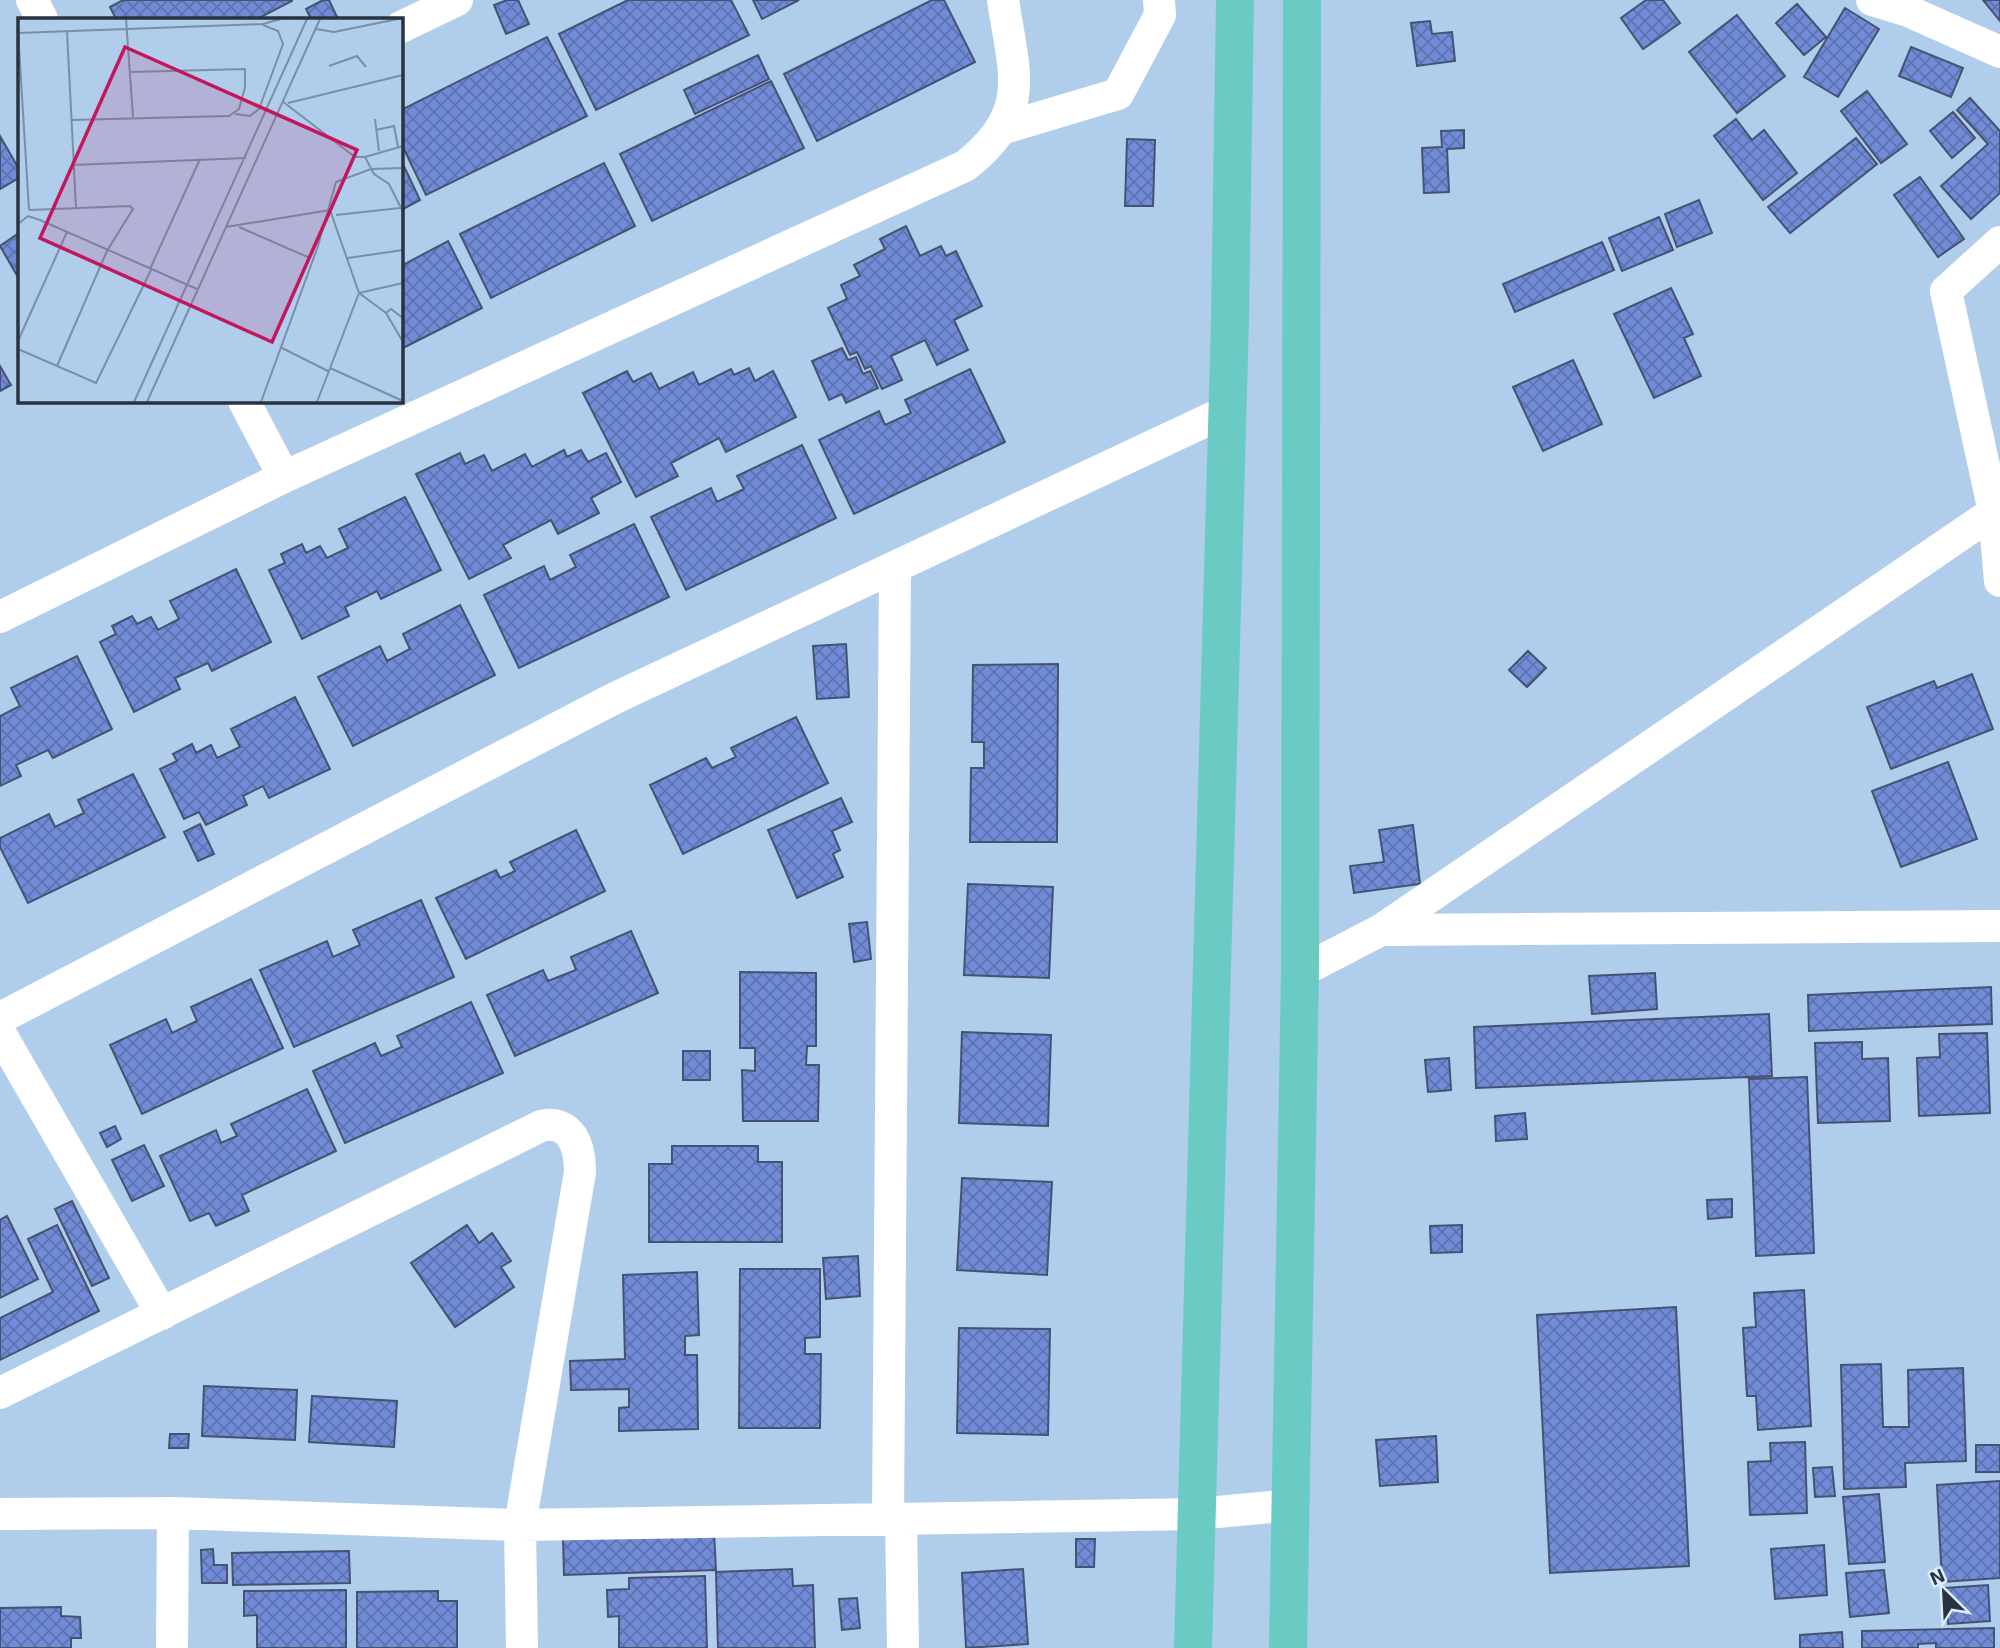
<svg xmlns="http://www.w3.org/2000/svg" width="2000" height="1648" viewBox="0 0 2000 1648" font-family="'Exo 2',sans-serif">
  <style>
    .building { fill: url(#building-cross-hatch); stroke: #475270; stroke-width: 2 }
    .lines { fill: none; stroke-linecap: round; stroke-linejoin: round }
    .minor { stroke: #fff; stroke-width: 32 }
    .trunk { stroke: #6acbc4; stroke-width: 38 }
    .inset-road { fill: none; stroke: #7a8fa6; stroke-width: 2 }
    .view { fill: #c2185b; fill-opacity: 0.15; stroke: #c2185b; stroke-width: 3.5 }
    .inset-edge { fill: none; stroke: #28333f; stroke-width: 3.5 }
  </style>
  <defs>
    <pattern id="building-cross-hatch" width="8" height="8" patternUnits="userSpaceOnUse" patternTransform="scale(1.75)"><rect width="8" height="8" fill="#718bd7"/><path d="M0 0l8 8M0 8l8-8" fill="none" stroke="#5d72b0"/></pattern>
  </defs>
  <rect width="100%" height="100%" fill="#b0cdeb"/>
  <path class="building" d="M123 0H292V1L257 19H116L110 7Z
    M323 0H329L338 19H311L306 9Z
    M507 0H518L529 24 506 34 494 5Z
    M628 0H731L749 35 596 110 559 34Z
    M753 0H799L762 19Z
    M932 0H944L975 62 817 141 784 74Z
    M1646 0H1663L1680 23 1643 49 1621 18Z
    M1983 0H2000V21Z
    M1797 4 1826 37 1804 55 1776 23Z
    M1845 8 1879 29 1838 97 1804 77Z
    M1737 15 1785 76 1737 113 1689 52Z
    M1430 21 1432 34 1452 32 1455 61 1417 66 1411 23Z
    M547 37 587 116 426 195 401 143V110Z
    M1911 47 1963 68 1951 97 1899 76Z
    M758 55 769 79 695 114 684 90Z
    M771 81 804 148 652 221 620 154Z
    M1867 91 1907 144 1881 163 1841 111Z
    M1970 98 2000 131V193L1971 219 1941 186 1988 144 1957 110Z
    M1953 112 1975 138 1952 158 1930 131Z
    M1736 119 1752 140 1764 130 1797 173 1763 200 1714 136Z
    M1464 130V148L1447 149 1449 192 1424 193 1422 148 1442 147 1441 131Z
    M0 136 19 169V178L0 189Z
    M1856 138 1877 164 1790 233 1768 207Z
    M1127 139 1155 140 1153 206H1125Z
    M401 160 420 200 401 210Z
    M604 163 635 226 491 298 460 234Z
    M1920 177 1964 239 1938 257 1894 195Z
    M1699 200 1712 233 1677 247 1665 214Z
    M1659 217 1673 250 1622 271 1609 238Z
    M906 226 920 256 941 246 946 256 956 251 982 306 954 320 968 350 937 365 925 340 891 356 902 380 882 389 871 366 865 369 857 352 850 355 828 308 847 299 841 285 860 276 854 265 885 249 880 239Z
    M19 233V279L0 246Z
    M448 241 482 308 401 349V266Z
    M1602 242 1614 270 1515 312 1503 284Z
    M1671 288 1693 334 1684 338 1701 376 1654 398 1614 314Z
    M842 348 848 360 856 357 863 374 870 371 878 388 846 403 842 394 829 400 812 361Z
    M1573 360 1602 424 1543 451 1513 387Z
    M0 366 11 385 0 391Z
    M749 368 755 381 773 371 796 417 726 452 719 438 671 463 678 476 636 497 583 393 627 371 633 382 651 373 659 389 693 372 699 385 731 369 734 375Z
    M970 369 1005 442 854 514 819 440 879 411 885 425 911 413 905 400Z
    M802 445 836 518 686 590 651 517 711 488 717 502 744 489 737 476Z
    M564 450 567 457 581 450 588 462 606 453 621 482 591 498 599 513 558 534 551 520 503 545 511 558 469 579 416 474 460 453 465 464 484 455 492 471 525 454 532 467Z
    M405 497 441 570 381 599 377 591 345 607 349 616 302 639 269 570 285 563 281 554 302 544 306 553 320 546 327 558 348 548 339 529Z
    M634 524 669 597 519 668 484 595 544 566 550 580 576 567 570 555Z
    M236 569 271 642 212 671 208 663 175 678 180 689 134 712 100 642 116 634 112 626 132 616 137 624 151 617 158 630 179 619 170 601Z
    M460 605 495 675 353 746 318 677 380 646 387 661 410 649 403 634Z
    M846 644 849 697 817 699 813 646Z
    M1528 651 1546 668 1527 687 1509 670Z
    M77 656 112 729 53 758 48 750 16 765 21 776 0 786V716L20 706 11 688Z
    M1058 664 1057 842H970L971 768H984V742H972L973 665Z
    M1972 674 1993 729 1891 769 1867 707 1934 681 1937 688Z
    M295 697 330 769 269 798 263 786 243 796 247 805 206 825 199 812 184 819 160 769 177 761 173 754 192 744 196 753 211 745 217 758 240 747 231 729Z
    M796 717 828 783 683 854 650 785 706 758 712 768 736 757 731 748Z
    M1948 762 1977 839 1901 867 1872 791Z
    M133 774 165 837 28 903 0 847V838L49 814 55 827 84 813 78 800Z
    M841 798 852 822 832 831 840 850 833 854 843 877 797 898 768 830Z
    M200 824 214 854 198 861 184 832Z
    M1413 825 1420 884 1354 893 1350 866 1384 862 1379 830Z
    M576 830 605 891 466 959 436 898 496 870 500 878 515 871 510 862Z
    M968 884 1053 887 1049 978 964 975Z
    M421 900 454 977 294 1047 260 970 327 941 333 957 360 945 353 930Z
    M867 922 871 959 854 962 849 924Z
    M631 931 658 993 515 1056 487 995 543 970 548 981 576 970 571 957Z
    M740 972 816 973V1046H807L806 1065H819L818 1121H743L742 1070 755 1071V1048H740Z
    M1655 973 1657 1009 1592 1014 1589 976Z
    M251 979 283 1048 142 1114 110 1045 166 1019 172 1033 197 1021 191 1007Z
    M1991 987 1992 1024 1809 1031 1808 995Z
    M471 1002 503 1073 345 1143 313 1071 375 1043 381 1056 402 1047 397 1036Z
    M1769 1014 1772 1076 1476 1088 1474 1027Z
    M962 1032 1051 1035 1048 1126 959 1123Z
    M1987 1033 1990 1113 1919 1116 1917 1058 1940 1057 1939 1034Z
    M1862 1042V1059L1888 1058 1890 1121 1818 1123 1815 1043Z
    M683 1051H710V1080H683Z
    M1449 1058 1451 1090 1428 1092 1425 1060Z
    M1807 1077 1814 1253 1756 1256 1749 1079Z
    M307 1089 336 1151 242 1195 249 1211 216 1226 209 1213 190 1221 160 1156 216 1130 221 1143 237 1136 231 1124Z
    M1525 1113 1527 1139 1496 1141 1495 1116Z
    M115 1126 121 1139 107 1147 100 1133Z
    M144 1145 164 1186 132 1201 112 1160Z
    M672 1146H758V1162H782V1242H649V1164H672Z
    M962 1178 1052 1182 1047 1275 957 1270Z
    M1732 1199V1217L1708 1219 1707 1200Z
    M72 1201 109 1278 92 1286 55 1209Z
    M7 1216 38 1279 0 1298V1220Z
    M57 1225 99 1311 0 1360V1318L53 1292 28 1239Z
    M467 1225 479 1243 492 1233 511 1261 501 1267 514 1287 455 1327 411 1263Z
    M1462 1225V1252L1431 1253 1430 1226Z
    M858 1256 860 1296 826 1299 823 1258Z
    M740 1269H820V1337L805 1338V1354H821L820 1428H739Z
    M697 1272 699 1335 685 1336V1355H697L698 1429 619 1431V1408L629 1407V1389L571 1390 570 1361 625 1359 623 1275Z
    M1804 1290 1811 1426 1758 1430 1756 1396H1747L1743 1328 1756 1327 1754 1293Z
    M1676 1307 1689 1566 1550 1573 1537 1315Z
    M959 1328 1050 1329 1048 1435 957 1433Z
    M1881 1364 1883 1427H1909L1908 1370 1963 1368 1966 1461 1905 1463 1906 1487 1844 1489 1841 1365Z
    M204 1386 297 1390 295 1440 202 1436Z
    M312 1396 397 1401 394 1447 309 1442Z
    M170 1434H189L188 1448H169Z
    M1436 1436 1438 1482 1380 1486 1376 1440Z
    M1805 1442 1807 1513 1750 1515 1748 1462 1771 1461 1770 1443Z
    M1976 1445H2000V1472H1976Z
    M1832 1467 1835 1496 1815 1497 1813 1468Z
    M2000 1481V1578L1942 1582 1937 1485Z
    M1879 1494 1885 1562 1849 1564 1843 1497Z
    M714 1532 716 1570 564 1575 563 1538Z
    M1076 1539H1095L1094 1567H1076Z
    M1824 1545 1827 1595 1775 1599 1771 1549Z
    M213 1549 214 1565H227V1583H202L201 1550Z
    M349 1551 350 1583 233 1585 232 1553Z
    M792 1569 793 1586 813 1585 815 1648H718L716 1572Z
    M1023 1569 1028 1644 966 1648 962 1573Z
    M1884 1570 1889 1613 1850 1617 1846 1573Z
    M705 1576 707 1648H619V1616L608 1617 607 1590 629 1589V1578Z
    M1988 1585 1990 1621 1948 1624 1945 1588Z
    M346 1590V1648H257V1615L244 1616V1591Z
    M438 1591V1601H457V1648H357V1592Z
    M857 1598 860 1628 842 1630 839 1599Z
    M61 1607V1616L80 1617 81 1638H71V1648H0V1608Z
    M1994 1628V1648H1936V1643L1918 1644V1648H1862V1631Z
    M1842 1632 1843 1648H1800V1635Z"/>
  <g class="lines">
    <path class="minor" d="M32 0 42 19
      M1872 0 1908 11 2000 52
      M401 27 457 0
      M1001 129 1118 94 1160 15 1159 0
      M2000 242 1946 291 1994 512 2000 581
      M244 401 284 477
      M0 617 284 477 965 166C1033 113 1014 74 1003 0
      M1381 930 2000 926
      M1300 972 1381 930 1994 512
      M0 1018 615 698 1227 411
      M0 1033 162 1314
      M0 1393 541 1126C571 1119 580 1146 580 1172L520 1525 522 1648
      M0 1514 173 1513 520 1525 1197 1514 1292 1505
      M901 1518 903 1648
      M888 1519 895 567
      M172 1648 173 1513"/>
    <path class="trunk" d="M1193 1648 1230 320 1235 0
      M1288 1648 1300 972 1302 0"/>
  </g>
  <g transform="translate(18 18)">
    <rect width="385" height="385" fill="#b0cdeb"/>
    <path class="inset-road" d="M108 1 115 99M298 11 316 14 380 1M0 13 11 192M49 13 58 190M0 15 245 6 263 1M311 48 339 38 348 49M264 83 337 139H347L356 156 371 166 385 194M270 85 385 57M217 96 232 98 241 91 265 26 260 13 245 7M357 101 361 133M54 102 211 98 221 91 227 69V51L113 54M358 112 376 108 380 129M347 139 385 128M54 147 228 140M11 192 112 188 115 191 89 233 39 348M318 197 382 190M0 206 10 198 22 202 179 271M208 209 312 192M221 209 292 240M330 240 385 232M132 251 182 141M341 275 368 295 385 324M341 275 385 265M368 295 373 291 385 300M0 323 49 214M262 329 310 353M0 331 78 365 133 252M312 350 385 383M116 384 289 1M129 384 302 1M243 384 300 228 318 164 353 151 385 150M299 384 341 275 312 192"/>
    <path class="view" d="M107 29 339 132 254 324 22 220Z"/>
    <rect width="385" height="385" class="inset-edge"/>
  </g>
  <g transform="translate(1944 1592) rotate(336)" stroke="#ddecfc" stroke-width="5" paint-order="stroke">
  <path d="M0-5L12 26L0 18L-12 26Z" fill="#28333f"/>
  <text y="-10" font-size="19" font-weight="bold" text-anchor="middle" fill="#28333f">N</text>
  </g>
</svg>
